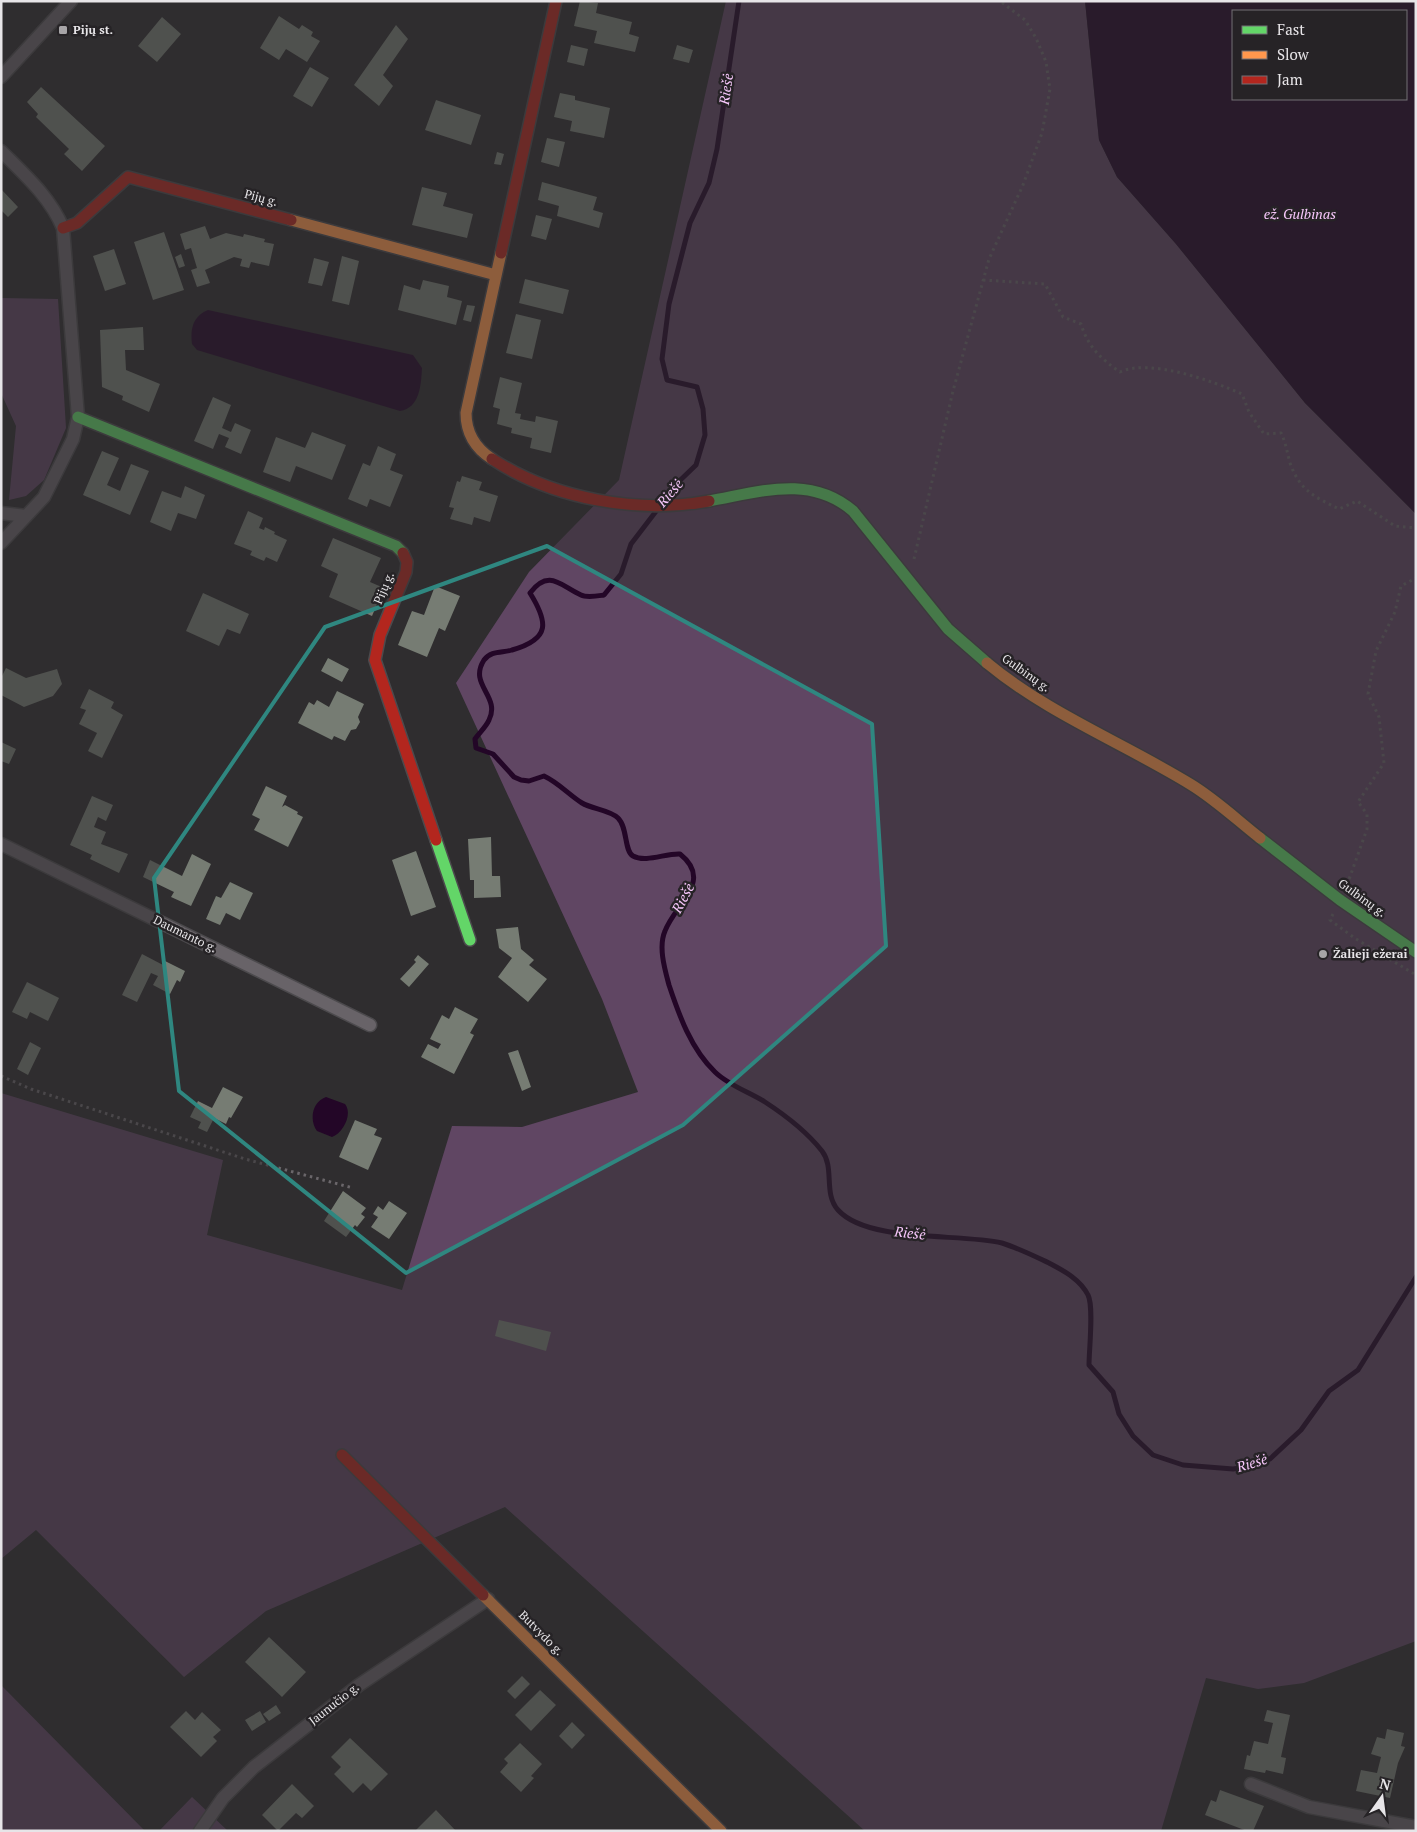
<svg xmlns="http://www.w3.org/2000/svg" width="1417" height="1832" viewBox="0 0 1417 1832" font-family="'PT Serif',serif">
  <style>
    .green { fill: #604663 }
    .water { fill: #230627; fill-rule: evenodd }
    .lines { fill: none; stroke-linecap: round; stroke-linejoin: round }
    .stream { stroke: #230627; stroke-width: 5 }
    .building { fill: #767c73 }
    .street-casing { stroke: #4c4a4d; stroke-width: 15 }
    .fast-casing { stroke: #4c4a4d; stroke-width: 14 }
    .slow-casing { stroke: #4c4a4d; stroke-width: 14 }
    .jam-casing { stroke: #4c4a4d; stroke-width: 14 }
    .path { stroke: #6a666a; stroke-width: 3; stroke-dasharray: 2.5 4; stroke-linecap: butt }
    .street { stroke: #686368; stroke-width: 12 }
    .fast { stroke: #63d668; stroke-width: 11 }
    .slow { stroke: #ff974d; stroke-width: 11 }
    .jam { stroke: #b3261e; stroke-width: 11 }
    .marked { fill: none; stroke: #2f8780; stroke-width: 4; stroke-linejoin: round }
    .poi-dot { fill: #a7a5a7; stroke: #262326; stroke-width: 2 }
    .labels { text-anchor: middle; stroke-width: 5; stroke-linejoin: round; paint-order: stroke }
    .poi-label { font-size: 12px; font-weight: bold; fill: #e7e5e8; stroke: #262326; text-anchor: start }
    .street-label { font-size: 12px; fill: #e7e5e8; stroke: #262326 }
    .water-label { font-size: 14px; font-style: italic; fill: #f7c7fb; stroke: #262326 }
  </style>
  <rect width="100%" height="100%" fill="#2f2d2f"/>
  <path class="green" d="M726 1H1085L1099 140 1117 177 1176 244 1305 403 1416 514V1641L1304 1683 1258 1689 1206 1678 1161 1831H865L505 1507 266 1611 184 1677 36 1530 1 1559V1093L223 1160 207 1235 402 1290 452 1126 522 1127 638 1092 602 999 456 683 529 572 619 480Z
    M1 298 58 299 66 428 44 480 26 496 9 500 16 426 1 393Z
    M1 1685 145 1831H1Z
    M192 1797 228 1831H159Z"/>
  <path class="water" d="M1085 1H1416V514L1305 403 1176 244 1117 177 1099 140ZM1233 11H1406V99H1233Z
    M208 310 413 355 422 368C421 385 420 408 400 411L197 350 192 344C190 329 193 316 208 310Z
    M326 1097 345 1104C353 1114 343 1133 332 1137L317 1131C309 1120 312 1102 326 1097Z"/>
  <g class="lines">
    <path class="stream" d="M663 501 670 490 696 465 705 435 703 409 697 387 667 380 662 359 669 304 690 223 709 183 717 149 739 1
      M657 510 631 544 621 574 604 595C597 596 587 598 581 595 561 586 549 568 530 593 548 622 551 639 512 650 503 653 491 650 484 660 468 685 501 696 489 720 486 727 479 733 475 739L476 748 493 754 514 777 521 780 529 781 544 776C559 783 569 795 582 803 592 809 610 810 618 818 628 828 624 851 633 856 646 863 666 853 680 854 714 881 675 904 665 931 658 947 665 970 669 985 679 1015 691 1049 715 1072 728 1085 749 1092 765 1102 785 1115 807 1132 822 1151 835 1168 823 1193 838 1210 868 1243 960 1233 1002 1243 1018 1248 1034 1256 1049 1263 1064 1271 1080 1279 1088 1295 1094 1306 1089 1350 1089 1365L1113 1392 1119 1414 1133 1436 1153 1455 1183 1465 1233 1469 1253 1466 1270 1459 1301 1430 1329 1391 1358 1370 1416 1277"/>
  </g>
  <path class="building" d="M580 1 598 3 596 13 632 22 629 34 639 37 635 52 594 43 597 31 574 26Z
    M279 16 299 29 302 25 313 32 311 36 320 41 307 62 286 49 279 60 260 48Z
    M162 17 181 34 157 62 138 46Z
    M396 25 408 39 383 75 393 86 379 106 354 85Z
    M571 45 588 49 584 66 567 62Z
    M677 45 693 50 689 63 673 59Z
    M310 67 329 78 312 107 293 96Z
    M41 87 105 146 82 171 64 154 69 149 36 117 38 114 27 102Z
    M560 93 575 96V100L610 108 604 138 570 131 572 121 554 117Z
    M436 100 481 115 471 145 425 130Z
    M547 138 565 142 559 167 541 162Z
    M497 152 504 154 501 165 494 164Z
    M542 182 597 197 593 210 603 213 599 228 557 216 559 206 538 200Z
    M422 187 447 193 443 206 473 214 467 238 412 225Z
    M1 189 18 207 8 217 1 210Z
    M536 215 552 219 546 240 531 236Z
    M205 226 210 239 226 233 243 237 244 234 265 239 264 242 274 244 269 266 251 262 249 268 240 266 242 259 234 257 205 270 210 283 197 287 191 270 197 268 191 248 185 250 180 234Z
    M164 232 184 290 153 300 134 242Z
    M114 249 126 284 105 291 93 256Z
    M181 254 185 266 179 268 175 257Z
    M342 256 359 261 349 305 332 301Z
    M314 258 329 262 322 286 308 283Z
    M525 279 569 290 563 314 519 303Z
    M423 280 449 286 447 297 462 301 456 325 398 310 404 285 420 290Z
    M467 305 475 306 471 322 463 320Z
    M516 314 541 320 532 359 506 353Z
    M143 327 144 350H125L126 370 160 384 149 412 122 400 123 396 102 387 100 330Z
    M500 377 522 383 515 413 521 414 520 419 535 422 536 416 558 421 551 453 530 448 532 438 511 433 512 428 497 424 500 409 493 407Z
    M213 397 231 405 222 428 231 432 235 423 251 430 241 454 225 447 229 438 219 434 213 449 194 441Z
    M312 432 346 445 332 480 296 466 290 482 263 472 276 437 305 448Z
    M378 446 396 454 390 470 403 475 390 507 370 499 367 507 348 499 363 463 370 466Z
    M102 451 119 458 107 485 120 491 131 464 149 471 130 515 83 495Z
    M462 476 482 482 479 490 498 496 490 522 474 517 472 525 450 519 454 508 449 507 457 481 460 482Z
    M185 486 205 495 196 519 178 513 171 531 150 522 162 491 181 498Z
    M248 511 263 518 259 528 264 530 265 527 275 532 274 534 287 540 277 562 266 557 264 561 250 555 252 551 234 544Z
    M333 538 381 558 370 582 384 588 372 616 329 597 338 574 321 566Z
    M435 586 460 596 445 631 439 628 427 657 398 645 412 611 424 615Z
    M203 593 249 614 240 634 227 629 219 646 186 631Z
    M328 658 349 669 342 682 321 671Z
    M6 668 26 678 57 669 62 684 53 696 24 707 1 695V678Z
    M89 689 114 702 111 708 123 715 102 758 88 751 97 733 79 724 86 710 80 708Z
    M337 691 364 704 358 717 360 722 356 729 351 730 345 741 334 736 332 740 298 723 309 702 314 705 317 700 329 707Z
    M1 742 16 749 9 764 1 761Z
    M266 786 287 796 282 807 285 805 298 812 297 814 303 817 288 847 254 830 260 819 252 815Z
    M92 796 113 805 106 821 98 817 94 827 106 832 101 844 128 854 119 873 90 859 92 855 70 845Z
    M491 837 492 876H500L501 897 474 898V880H470L468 839Z
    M416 851 436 907 411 916 392 860Z
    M192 854 211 864 191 906 171 897 174 892 143 877 150 860 182 876Z
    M230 882 253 893 240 920 226 913 220 925 206 919 216 896 221 898Z
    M518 927 521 949 534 960 529 965 547 979 528 1002 498 977 512 958 499 948 496 929Z
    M142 954 163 965 165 961 185 971 180 982 177 980 170 994 153 985 158 976 151 973 137 1002 122 995Z
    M418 955 429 964 409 987 400 979 416 962 414 960Z
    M27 982 59 998 48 1021 30 1012 27 1019 12 1012Z
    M455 1007 478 1019 470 1033 474 1035 454 1074 421 1057 428 1044 438 1049 441 1044 430 1039 442 1015 449 1019Z
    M30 1042 41 1048 28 1075 17 1069Z
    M518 1050 531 1087 522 1091 508 1053Z
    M223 1087 243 1097 231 1118 229 1117 226 1124 214 1118 207 1132 198 1128 201 1122 190 1117 198 1101 212 1108Z
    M355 1120 377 1129 374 1135 382 1138 368 1170 339 1157Z
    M343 1191 366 1208 361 1214 365 1217 357 1227 355 1225 346 1237 324 1221Z
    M389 1201 407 1213 389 1239 371 1227 378 1217 373 1214 378 1206 383 1210Z
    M499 1320 551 1332 546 1351 495 1336Z
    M269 1637 306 1672 282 1697 245 1662Z
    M522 1676 530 1684 515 1699 507 1691Z
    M540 1690 556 1705 531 1731 515 1715Z
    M276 1705 281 1713 269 1721 263 1714Z
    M1267 1710 1290 1715 1281 1757 1286 1758 1283 1774 1266 1770 1265 1773 1244 1769 1247 1755 1250 1756 1254 1741 1268 1744 1273 1723 1264 1721Z
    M186 1711 195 1720 202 1712 221 1730 213 1737 217 1741 201 1757 170 1727Z
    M260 1711 266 1722 252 1731 245 1720Z
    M572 1722 585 1735 572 1749 559 1736Z
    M1387 1729 1404 1733 1401 1746 1405 1747 1398 1763 1390 1798 1356 1791 1361 1770 1377 1773 1381 1757 1371 1754 1377 1737 1385 1739Z
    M350 1738 388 1774 371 1791 363 1783 353 1793 334 1774 341 1767 331 1757Z
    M520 1743 542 1764 531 1776 534 1778 521 1792 500 1772 508 1763 504 1759Z
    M292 1784 314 1806 302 1818 296 1813 278 1831 262 1815Z
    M1220 1790 1264 1806 1253 1831H1247L1205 1815 1211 1800 1216 1802Z
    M436 1810 456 1831H415Z"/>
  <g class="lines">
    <defs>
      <path id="street" d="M1 77 71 1
        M1 151C25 175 50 197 63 228L78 417 73 439 44 497 1 543
        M1 513 26 516
        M1 844 370 1025
        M1251 1784 1309 1807 1416 1827
        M200 1831 223 1798 254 1767 359 1685 488 1599"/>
      <path id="fast" d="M78 417 396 546 403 553
        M709 501C760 492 810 474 853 511L948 629 987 663
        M1260 838 1340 900 1416 952
        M436 840 470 940"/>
      <path id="slow" d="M291 220 496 275
        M492 459C475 448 466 433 466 413L501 253
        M987 663C1047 713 1123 743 1190 784 1215 799 1237 820 1260 838
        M483 1595 721 1831"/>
      <path id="jam" d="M63 228 77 223 128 177 291 220
        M501 253 556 1
        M492 459C553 499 638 514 709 501
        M403 553 407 562 406 572 380 635 375 660 436 840
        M342 1455 483 1595"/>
    </defs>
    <use href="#street" class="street-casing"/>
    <use href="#fast" class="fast-casing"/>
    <use href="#slow" class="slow-casing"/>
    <use href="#jam" class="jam-casing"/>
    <path class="path" d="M983 280 1045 284 1063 317 1081 324C1088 347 1101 359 1120 372 1149 358 1213 381 1242 394L1249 412 1264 434 1281 433C1286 443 1287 452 1290 463 1300 491 1315 497 1339 509L1357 501 1395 526 1416 528
      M914 559 953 391 989 259 1023 185 1042 133 1050 89 1046 62 1036 38 1025 20 1000 1
      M1347 885 1367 829V814L1358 802 1384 763 1379 717 1368 694 1376 651 1395 612 1401 586 1416 578
      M1333 914 1330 920 1356 939 1416 975
      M1 1076 31 1089 245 1159 353 1188"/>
    <use href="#street" class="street"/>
    <use href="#fast" class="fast"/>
    <use href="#slow" class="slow"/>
    <use href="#jam" class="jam"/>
  </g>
  <path d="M0 0H1417V1832H0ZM547 546 872 724 886 946 683 1125 406 1273 179 1091 154 878 325 627Z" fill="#2f2d2f" fill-opacity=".55" fill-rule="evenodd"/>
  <path class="marked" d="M547 546 872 724 886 946 683 1125 406 1273 179 1091 154 878 325 627Z"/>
  <g class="poi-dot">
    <rect x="58" y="25" width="10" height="10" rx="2.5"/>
    <circle cx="1323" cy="954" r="5"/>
  </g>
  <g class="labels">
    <g class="poi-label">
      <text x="73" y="34">Pijų st.</text>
      <text x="1333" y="958">Žalieji ežerai</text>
    </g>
    <g class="street-label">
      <text transform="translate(261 198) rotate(15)" y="4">Pijų g.</text>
      <text transform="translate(384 588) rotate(-67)" y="4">Pijų g.</text>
      <text transform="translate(1026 673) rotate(35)" y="4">Gulbinų g.</text>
      <text transform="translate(1362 898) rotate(36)" y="4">Gulbinų g.</text>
      <text transform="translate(185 934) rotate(26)" y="4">Daumanto g.</text>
      <text transform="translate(541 1633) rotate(45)" y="4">Butvydo g.</text>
      <text transform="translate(334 1704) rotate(-38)" y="4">Jaunučio g.</text>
    </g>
    <g class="water-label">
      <text transform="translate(726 89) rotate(-82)" y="5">Riešė</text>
      <text x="1300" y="219">ež. Gulbinas</text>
      <text transform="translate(670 493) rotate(-49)" y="5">Riešė</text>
      <text transform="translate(683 898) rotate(-62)" y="5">Riešė</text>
      <text transform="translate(910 1233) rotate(6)" y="5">Riešė</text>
      <text transform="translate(1252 1463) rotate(-17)" y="5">Riešė</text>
    </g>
  </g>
  <rect width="1417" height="1832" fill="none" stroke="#e7e5e8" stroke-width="5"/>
  <rect x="1232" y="10" width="175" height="90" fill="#262326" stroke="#737174"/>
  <rect x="1242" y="26" width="25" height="8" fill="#63d668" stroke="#737174"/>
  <text x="1277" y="35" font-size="15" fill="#e7e5e8">Fast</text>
  <rect x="1242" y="51" width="25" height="8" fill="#ff974d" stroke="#737174"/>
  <text x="1277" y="60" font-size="15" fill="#e7e5e8">Slow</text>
  <rect x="1242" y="76" width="25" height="8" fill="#b3261e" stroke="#737174"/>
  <text x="1277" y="85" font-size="15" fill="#e7e5e8">Jam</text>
  <g transform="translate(1382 1797) rotate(14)" stroke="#262326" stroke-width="4" paint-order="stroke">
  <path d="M0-4L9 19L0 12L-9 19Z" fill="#e7e5e8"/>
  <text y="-8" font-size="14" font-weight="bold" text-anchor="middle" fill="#e7e5e8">N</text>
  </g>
</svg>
